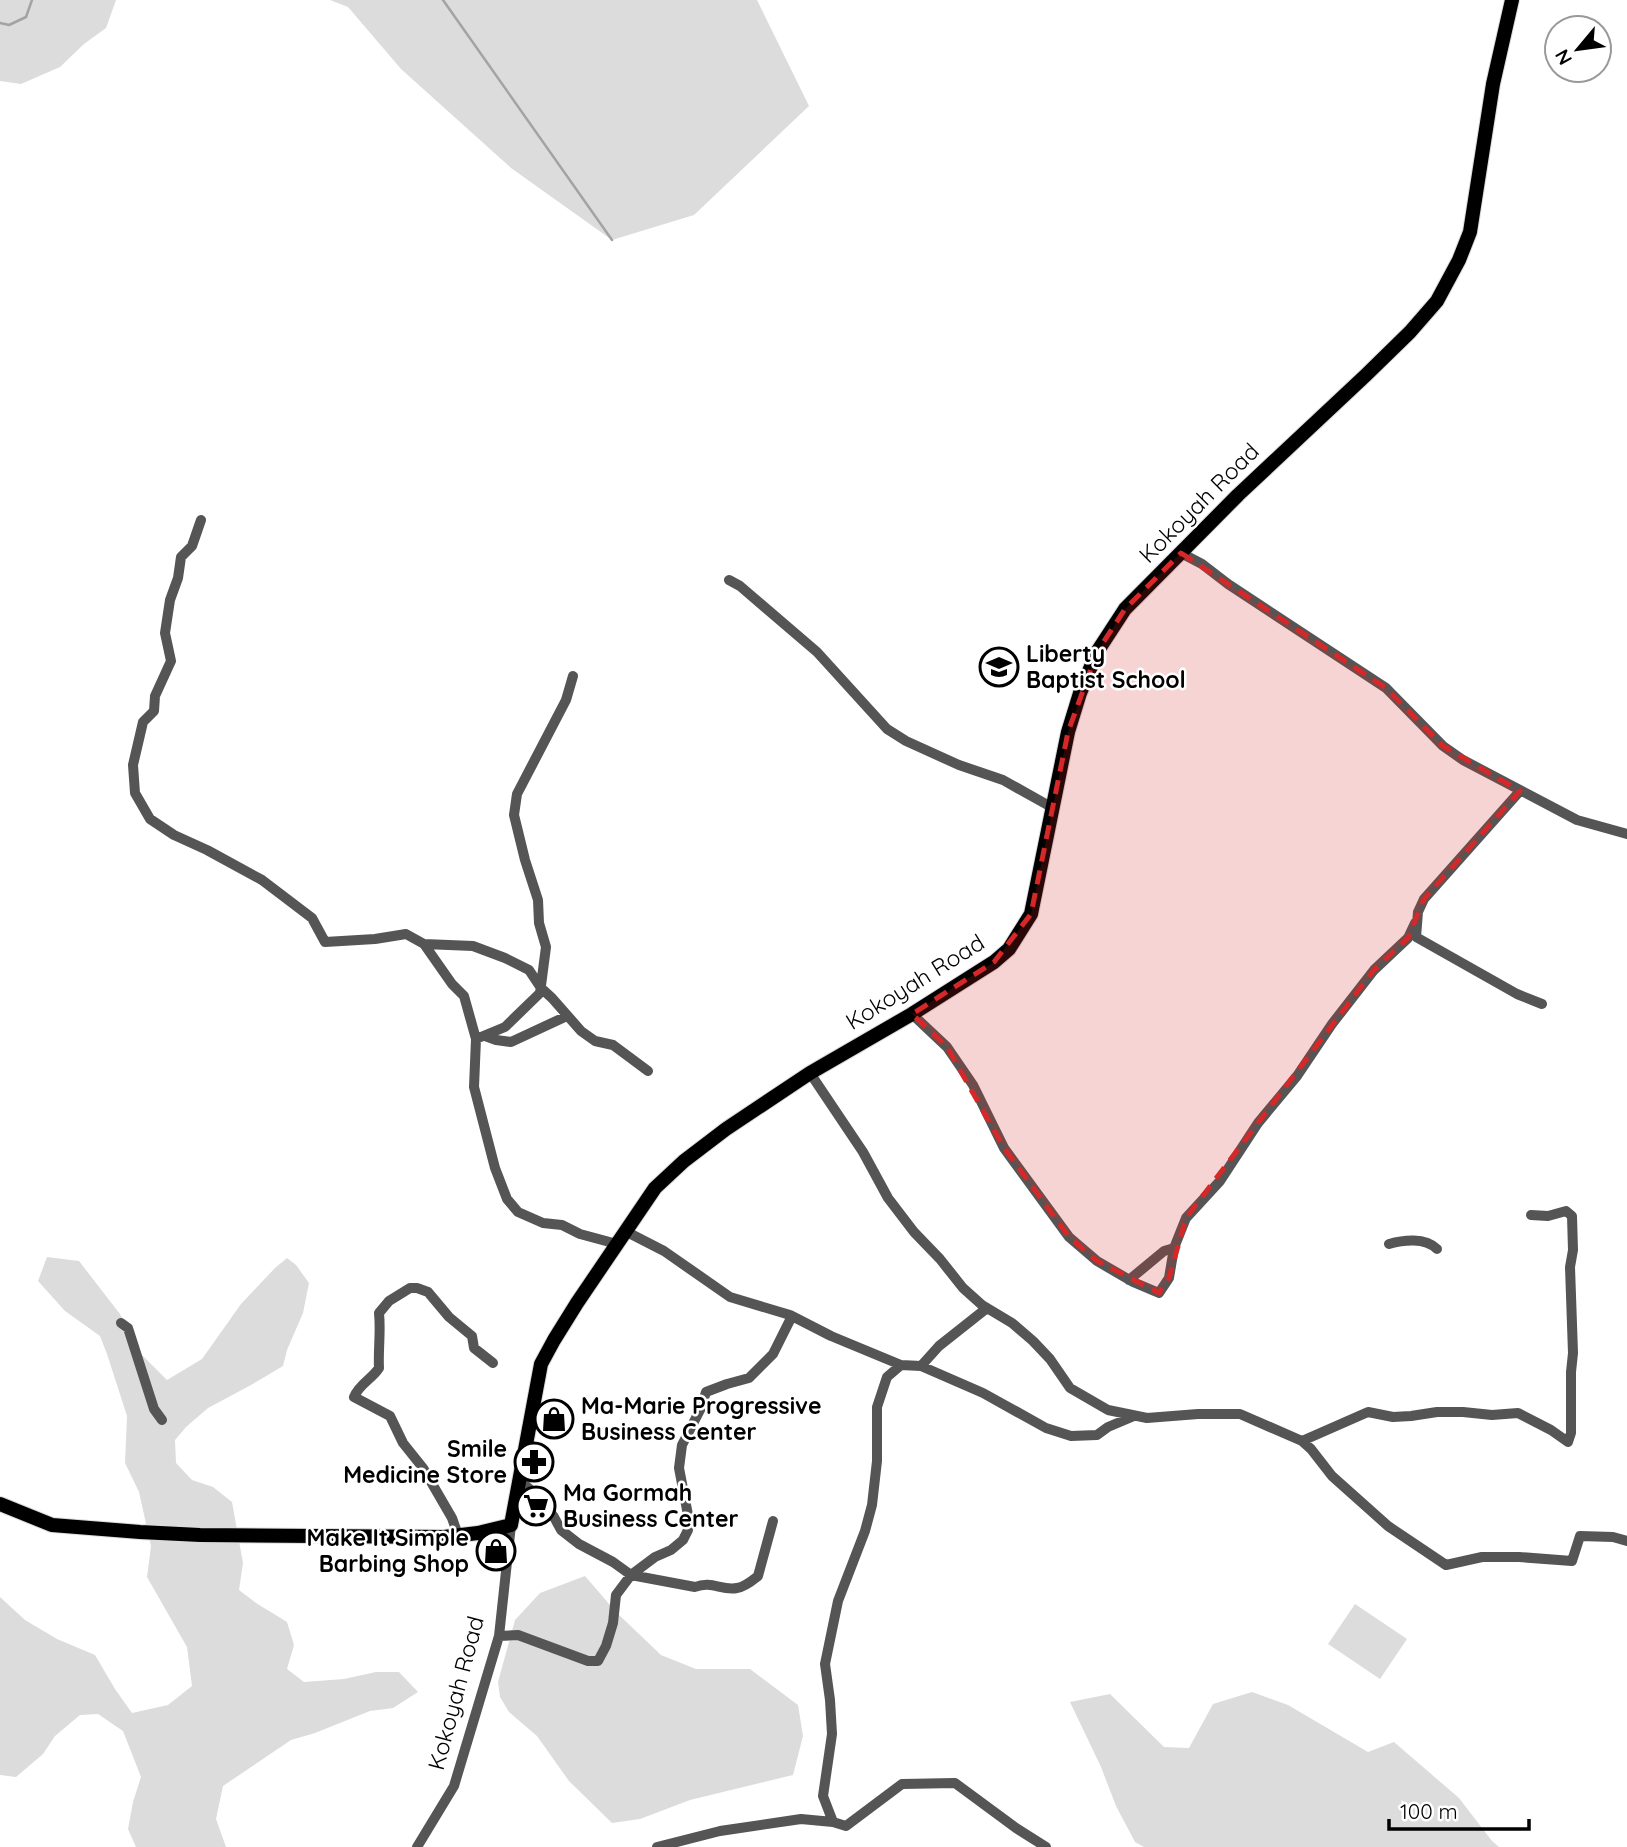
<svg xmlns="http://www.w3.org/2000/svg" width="1627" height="1847" viewBox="0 0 1627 1847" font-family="Quicksand,sans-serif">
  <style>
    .green { fill: #dcdcdc }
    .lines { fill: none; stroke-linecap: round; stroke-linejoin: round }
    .stream { stroke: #a3a3a3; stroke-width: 2.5 }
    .major-casing { stroke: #dbdbdb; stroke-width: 16 }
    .minor { stroke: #555; stroke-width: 10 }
    .major { stroke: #000; stroke-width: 14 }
    .marked { fill: #d62828; fill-opacity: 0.2; stroke: #d62828; stroke-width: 5; stroke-dasharray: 14 9; stroke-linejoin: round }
    .labels { text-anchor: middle; stroke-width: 5; stroke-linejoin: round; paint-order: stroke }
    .street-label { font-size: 23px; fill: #000; stroke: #fff }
    .poi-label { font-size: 23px; font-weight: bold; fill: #000; stroke: #fff; text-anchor: start }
  </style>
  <rect width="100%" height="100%" fill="#fff"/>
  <path class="green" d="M0 0H116L106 28 84 44 60 67 21 84 0 81Z
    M330 0H757L809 106 694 215 612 240 511 168 401 69 348 7Z
    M47 1257 79 1261 120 1314 141 1354 167 1380 202 1359 241 1304 275 1268 287 1258 296 1265 309 1283 303 1313 287 1350 283 1366 251 1385 208 1408 186 1427 175 1440 176 1463 192 1480 213 1487 232 1502 243 1563 239 1590 256 1603 287 1622 294 1645 287 1669 304 1682 344 1679 376 1672H399L418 1692 393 1708 370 1711 315 1733 291 1740 223 1786 216 1819 226 1847H136L128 1829 133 1802 141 1777 123 1731 98 1714 80 1715 55 1736 43 1754 16 1777 0 1775V1597L25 1620 57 1639 95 1655 115 1689 132 1713 168 1705 192 1686 187 1647 147 1577 151 1546 139 1492 125 1463 127 1416 107 1354 100 1336 65 1311 38 1281Z
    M585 1576 616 1612 661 1655 696 1669H750L798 1705 803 1736 793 1775 690 1800 640 1819 612 1823 569 1781 537 1736 509 1712 500 1697 498 1682 515 1620 540 1593Z
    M1355 1604 1407 1639 1380 1679 1328 1644Z
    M1252 1692 1288 1705 1368 1752 1394 1742 1459 1798 1492 1841 1499 1847H1144L1135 1842 1116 1806 1101 1767 1070 1702 1110 1694 1164 1747 1189 1748 1213 1704Z"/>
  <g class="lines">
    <path class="stream" d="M443 0 612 240
      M0 23 9 25 26 17 32 0"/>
    <defs>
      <path id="major" d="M0 1504 52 1525 140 1532 200 1535 444 1537 478 1533 511 1525 541 1364 554 1340 577 1303 655 1188 684 1161 726 1129 810 1073 912 1014 994 962 1009 949 1031 914 1068 732 1080 693 1097 652 1125 609 1238 495 1366 375 1410 332 1437 301 1459 260 1470 232 1493 84 1512 0"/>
    </defs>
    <use href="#major" class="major-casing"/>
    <path class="minor" d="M201 520 192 546 181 557 178 578 170 600 165 633 171 661 155 696 154 711 143 722 133 765 135 793 150 819 174 835 207 850 262 880 312 918 325 942 375 939 406 934 424 944 452 984 464 996 476 1039 474 1087 495 1168 507 1199 518 1212 543 1223 562 1225 580 1234 617 1244
      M1181 553 1202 564 1228 584 1386 688 1443 746 1463 760 1577 820 1627 834
      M729 580 740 586 817 652 887 729 906 741 959 765 1003 780 1053 808
      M1520 791 1424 899 1418 912 1416 937 1517 994 1542 1004
      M424 944 473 946 505 958 529 970 541 988 552 998 581 1031 595 1041 613 1045 648 1071
      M912 1014 947 1047 973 1085 1004 1148 1069 1237 1097 1261 1133 1282 1159 1293 1169 1278 1174 1248 1186 1218 1220 1181 1258 1123 1297 1076 1332 1024 1374 970 1408 938 1415 923
      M485 1036 496 1040 511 1042 567 1016
      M476 1039 505 1027 540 993 546 947 539 923 538 900 525 860 514 815 517 794 566 700 573 676
      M810 1073 863 1152 888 1198 914 1232 940 1259 963 1288 982 1305 1012 1323 1033 1341 1050 1359 1070 1388 1108 1410 1147 1418 1198 1414H1240L1302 1441 1311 1449 1332 1476 1388 1526 1446 1565 1482 1557H1519L1572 1561 1580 1536 1613 1537 1627 1541
      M625 1231 664 1251 730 1297 790 1315 831 1336 901 1365
      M1389 1244C1403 1240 1425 1237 1437 1249
      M1129 1280 1164 1251 1174 1248
      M987 1308 939 1346 921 1366 901 1365 887 1377 877 1407V1461L872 1505 865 1531 838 1601 825 1664 830 1700 832 1734 823 1796 833 1822 846 1826 902 1784 955 1783 1016 1828 1046 1847
      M121 1323 128 1328 154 1409 162 1420
      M921 1366 983 1393 1046 1428 1071 1436 1097 1435 1108 1427 1134 1416
      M1302 1441 1368 1412 1393 1417 1411 1416 1437 1412H1463L1492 1415 1518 1413 1551 1430 1568 1442 1571 1433V1372L1573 1353 1570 1267 1573 1250 1572 1216 1566 1211 1548 1216 1531 1215
      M519 1480 538 1496 554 1517 561 1530 579 1544 613 1562 631 1575 695 1587C712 1580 721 1591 737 1588 745 1587 753 1580 758 1576L773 1521
      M458 1535 452 1518 423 1468 403 1443 390 1416 354 1397C359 1384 372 1379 379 1368 378 1350 381 1331 379 1313L389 1301 410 1288H417L428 1292 449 1317 472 1336 474 1348 493 1363
      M499 1636 518 1635 588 1661H598L606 1646 613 1623 616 1595 631 1575 655 1557 671 1550 683 1540 688 1530V1515L679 1468 682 1445 701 1408 706 1392 727 1384 749 1378 773 1354 792 1316
      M417 1847 454 1786 499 1636 511 1525
      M657 1847 720 1831 801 1819 833 1822"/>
    <use href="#major" class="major"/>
  </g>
  <path class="marked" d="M1181 553 1386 688 1443 746 1520 791 1424 899 1408 938 1374 970 1186 1218 1169 1278 1159 1293 1097 1261 1069 1237 1004 1148 947 1047 912 1014 994 962 1031 914 1068 732 1097 652 1125 609Z"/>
  <defs>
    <symbol id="school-ring" viewBox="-11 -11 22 22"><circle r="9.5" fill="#fff" stroke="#000" stroke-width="1.5"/><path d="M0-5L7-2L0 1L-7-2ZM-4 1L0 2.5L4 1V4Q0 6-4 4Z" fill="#000"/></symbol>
    <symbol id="shop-ring" viewBox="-11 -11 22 22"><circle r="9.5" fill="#fff" stroke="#000" stroke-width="1.5"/><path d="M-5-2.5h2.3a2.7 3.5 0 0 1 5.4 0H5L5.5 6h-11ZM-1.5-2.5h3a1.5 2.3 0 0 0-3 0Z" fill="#000"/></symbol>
    <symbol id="pharmacy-ring" viewBox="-11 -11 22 22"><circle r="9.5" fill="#fff" stroke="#000" stroke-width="1.5"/><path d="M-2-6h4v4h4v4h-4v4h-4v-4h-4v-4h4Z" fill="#000"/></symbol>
    <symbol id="supermarket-ring" viewBox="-11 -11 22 22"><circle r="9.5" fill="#fff" stroke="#000" stroke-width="1.5"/><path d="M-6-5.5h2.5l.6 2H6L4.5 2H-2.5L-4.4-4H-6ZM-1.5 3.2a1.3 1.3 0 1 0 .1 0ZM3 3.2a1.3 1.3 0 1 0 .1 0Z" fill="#000"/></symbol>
  </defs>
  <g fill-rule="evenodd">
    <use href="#school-ring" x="977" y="645" width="44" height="44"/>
    <use href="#shop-ring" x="532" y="1397" width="44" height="44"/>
    <use href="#pharmacy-ring" x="512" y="1440" width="44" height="44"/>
    <use href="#supermarket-ring" x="514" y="1484" width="44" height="44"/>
    <use href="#shop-ring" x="474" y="1529" width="44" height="44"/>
  </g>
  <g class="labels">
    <g class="street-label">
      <text transform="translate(1199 503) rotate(-45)" y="8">Kokoyah Road</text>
      <text transform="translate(915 982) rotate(-32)" y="8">Kokoyah Road</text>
      <text transform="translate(456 1693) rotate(-75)" y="8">Kokoyah Road</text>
    </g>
    <g class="poi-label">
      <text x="1026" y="662">Liberty<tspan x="1026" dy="26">Baptist School</tspan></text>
      <text x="581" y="1414">Ma-Marie Progressive<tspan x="581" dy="26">Business Center</tspan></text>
      <text x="507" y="1457" text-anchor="end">Smile<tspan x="507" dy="26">Medicine Store</tspan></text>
      <text x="563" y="1501">Ma Gormah<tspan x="563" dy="26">Business Center</tspan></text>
      <text x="469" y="1546" text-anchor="end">Make It Simple<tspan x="469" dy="26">Barbing Shop</tspan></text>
    </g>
  </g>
  <g transform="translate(1578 49) rotate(241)"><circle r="33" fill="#ffffff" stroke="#999999" stroke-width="2"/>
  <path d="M0-5L12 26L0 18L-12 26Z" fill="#000000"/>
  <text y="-10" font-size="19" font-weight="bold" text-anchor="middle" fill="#000000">N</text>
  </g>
  <path d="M1389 1819v10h140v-10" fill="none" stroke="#000000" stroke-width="3.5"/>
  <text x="1400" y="1819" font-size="21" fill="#000000" stroke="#ffffff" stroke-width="5" paint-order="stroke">100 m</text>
</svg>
